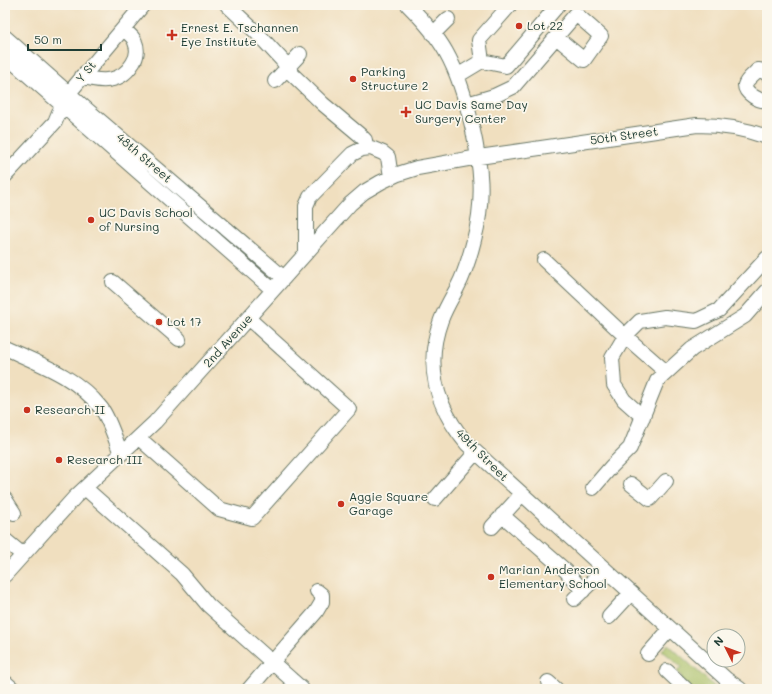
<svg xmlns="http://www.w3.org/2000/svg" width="772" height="694" viewBox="0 0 772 694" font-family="Mali,sans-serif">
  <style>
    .green { fill: #a7be64; stroke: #637e4c }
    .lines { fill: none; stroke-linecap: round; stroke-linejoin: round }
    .minor-casing { stroke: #687665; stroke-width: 16 }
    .minor { stroke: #fff; stroke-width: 14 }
    .poi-dot { fill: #c8321e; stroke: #fbf7ec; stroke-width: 1.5 }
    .labels { text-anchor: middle; stroke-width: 3.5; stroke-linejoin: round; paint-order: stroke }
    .poi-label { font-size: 12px; fill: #1f3d34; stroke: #fbf7ec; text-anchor: start }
    .street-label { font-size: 12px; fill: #1f3d34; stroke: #fbf7ec }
  </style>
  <rect width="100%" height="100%" fill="#fbf7ec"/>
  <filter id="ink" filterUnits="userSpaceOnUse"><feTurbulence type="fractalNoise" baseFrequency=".025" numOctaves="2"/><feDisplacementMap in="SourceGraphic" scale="8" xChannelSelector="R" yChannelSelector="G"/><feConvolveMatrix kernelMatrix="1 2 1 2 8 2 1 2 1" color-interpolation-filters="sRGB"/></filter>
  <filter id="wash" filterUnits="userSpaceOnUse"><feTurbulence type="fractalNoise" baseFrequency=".012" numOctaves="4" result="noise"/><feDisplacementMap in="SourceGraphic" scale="16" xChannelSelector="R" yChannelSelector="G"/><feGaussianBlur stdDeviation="0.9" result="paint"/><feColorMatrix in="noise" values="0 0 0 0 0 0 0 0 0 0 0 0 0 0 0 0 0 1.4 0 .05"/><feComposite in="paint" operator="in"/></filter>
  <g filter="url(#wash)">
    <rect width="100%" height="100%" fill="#f0dfbf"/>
    <path class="green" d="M668 644 717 689H671L682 677 677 672 681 667 662 650Z"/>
  </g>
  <g filter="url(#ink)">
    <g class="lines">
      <defs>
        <path id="minor" d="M227 5 257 33 282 60 293 75 323 104 360 135 365 140 366 148
          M408 5C422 19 436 34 446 52 459 75 466 100 472 126 481 166 485 199 474 240 470 256 465 273 457 288 451 299 445 309 441 320 424 366 437 408 467 444L726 679 740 689
          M433 34 448 19
          M5 37 84 107 284 278
          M5 55 273 290
          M482 61 479 40 510 5
          M767 74 764 71 758 70C754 74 746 80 745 85 745 93 759 102 767 100
          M82 76C102 83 121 83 133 63 137 57 138 49 135 42 134 38 127 32 123 29
          M457 76 482 61 506 66 558 5
          M275 81 300 54
          M467 104 494 96 513 87 576 14 601 36 584 60 556 37
          M5 176 55 122 62 105 69 93 143 5
          M306 253V206L310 197 352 154 362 149 371 148 383 153 388 157 391 177
          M544 260 625 336 666 372
          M113 282 179 339
          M5 348C40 364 77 377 101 408 109 418 116 441 121 454
          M643 417 624 400 614 385 612 358 625 336 640 321 665 317 696 321 719 310 767 258
          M139 438 219 509 252 518 349 409 248 318
          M631 484 650 499 666 481
          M85 488 182 574 208 605 302 689
          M593 488 611 467 630 448 657 381 692 349 745 316 767 291
          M5 499 14 513
          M435 499 476 452
          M502 515 566 571 583 591
          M492 527 522 494
          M5 540 23 555
          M5 575 75 497 155 422 350 204 364 192 381 182 398 174 417 168 479 157 697 125C722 125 743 128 767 137
          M574 599 605 569
          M609 617 631 593
          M648 654 670 629
          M667 671 686 689
          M5 682 13 689
          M548 682 556 689
          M249 689 316 612 322 602V595L317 591"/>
      </defs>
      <use href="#minor" class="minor-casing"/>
      <use href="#minor" class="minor"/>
    </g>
  </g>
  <g class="poi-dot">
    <circle cx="519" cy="26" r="4"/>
    <path d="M170 29h4v4h4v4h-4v4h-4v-4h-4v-4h4z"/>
    <circle cx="353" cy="79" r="4"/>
    <path d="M404 106h4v4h4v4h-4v4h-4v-4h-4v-4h4z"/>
    <circle cx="91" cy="220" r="4"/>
    <circle cx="159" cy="322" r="4"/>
    <circle cx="27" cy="410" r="4"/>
    <circle cx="59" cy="460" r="4"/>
    <circle cx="341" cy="504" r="4"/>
    <circle cx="491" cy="577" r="4"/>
  </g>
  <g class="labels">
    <g class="poi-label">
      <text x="527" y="30">Lot 22</text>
      <text x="181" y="32">Ernest E. Tschannen<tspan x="181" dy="14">Eye Institute</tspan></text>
      <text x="361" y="76">Parking<tspan x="361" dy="14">Structure 2</tspan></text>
      <text x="415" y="109">UC Davis Same Day<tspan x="415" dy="14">Surgery Center</tspan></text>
      <text x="99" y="217">UC Davis School<tspan x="99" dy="14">of Nursing</tspan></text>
      <text x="167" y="326">Lot 17</text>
      <text x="35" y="414">Research II</text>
      <text x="67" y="464">Research III</text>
      <text x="349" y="501">Aggie Square<tspan x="349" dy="14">Garage</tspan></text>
      <text x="499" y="574">Marian Anderson<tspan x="499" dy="14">Elementary School</tspan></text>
    </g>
    <g class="street-label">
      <text transform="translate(86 72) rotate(-50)" y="4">Y St</text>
      <text transform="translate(624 136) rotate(-8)" y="4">50th Street</text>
      <text transform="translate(144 158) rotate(41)" y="4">48th Street</text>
      <text transform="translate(228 341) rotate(-48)" y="4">2nd Avenue</text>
      <text transform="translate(482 455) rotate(45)" y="4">49th Street</text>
    </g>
  </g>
  <rect width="772" height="694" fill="none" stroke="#fbf7ec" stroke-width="20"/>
  <g transform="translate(726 648) rotate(312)"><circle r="19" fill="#fbf7ec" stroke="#a3ada2"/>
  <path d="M0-3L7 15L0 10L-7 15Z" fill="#c8321e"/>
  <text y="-6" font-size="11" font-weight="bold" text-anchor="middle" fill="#1f3d34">N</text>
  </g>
  <path d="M28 44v6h73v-6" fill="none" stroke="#1f3d34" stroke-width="2"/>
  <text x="34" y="44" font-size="12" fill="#1f3d34" stroke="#fbf7ec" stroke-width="3" paint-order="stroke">50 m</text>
</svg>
